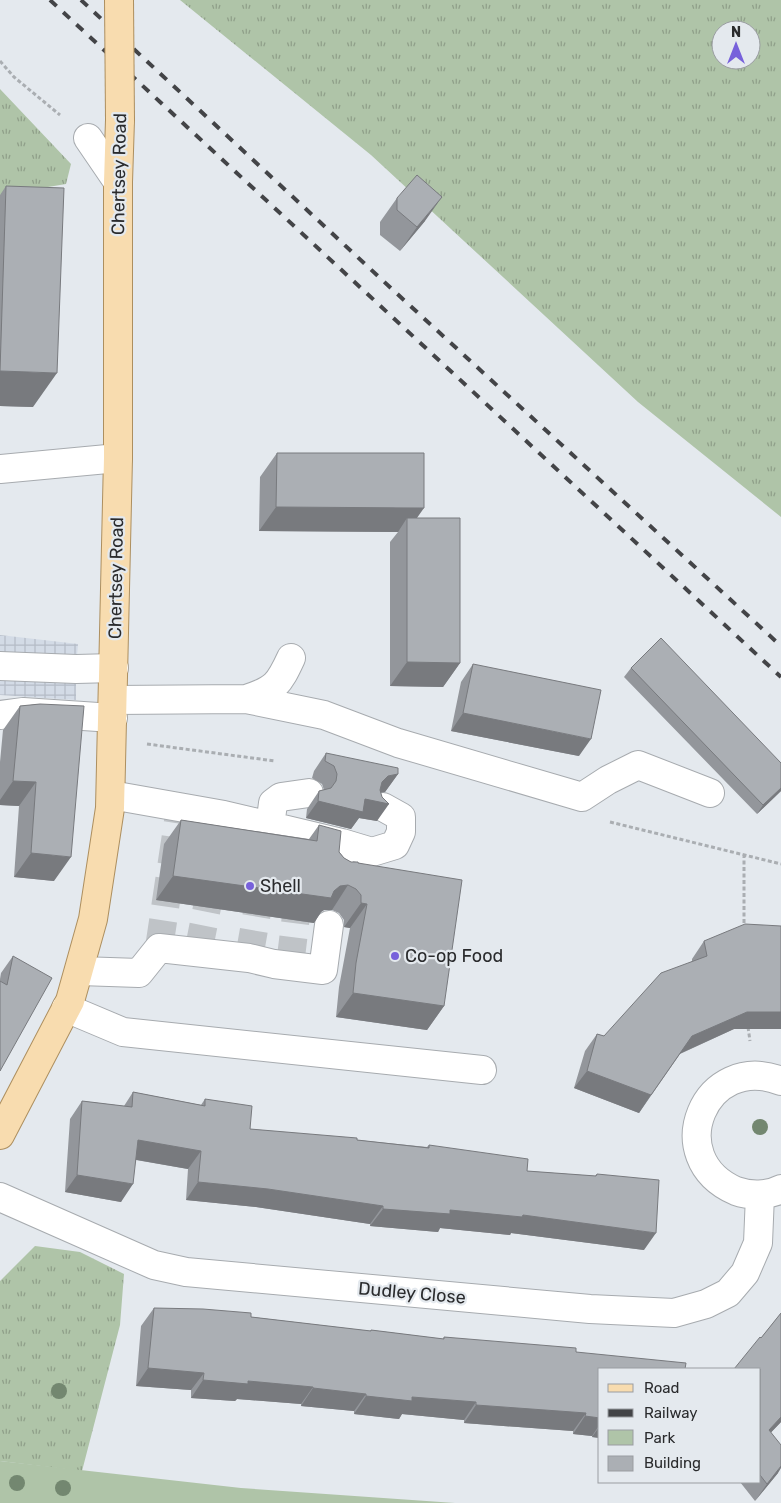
<svg xmlns="http://www.w3.org/2000/svg" width="781" height="1503" viewBox="0 0 781 1503" font-family="Rubik,sans-serif">
  <style>
    .industrial { fill: url(#industrial-grid) }
    .grass { fill: url(#grass-tufts); fill-rule: evenodd }
    .park { fill: #afc4a8 }
    .lines { fill: none; stroke-linecap: round; stroke-linejoin: round }
    .minor-tunnel { stroke: #bfc3c7; stroke-width: 28; stroke-dasharray: 28 14; stroke-linecap: butt }
    .minor-casing { stroke: #a7abaf; stroke-width: 30 }
    .major-casing { stroke: #ad8f5f; stroke-width: 30 }
    .path { stroke: #aaaeb2; stroke-width: 3; stroke-dasharray: 4 2.5; stroke-linecap: butt }
    .minor { stroke: #fff; stroke-width: 28 }
    .major { stroke: #f8dcaf; stroke-width: 28 }
    .rail { stroke: #434447; stroke-width: 4; stroke-dasharray: 9 9; stroke-linecap: butt }
    .major-bridge-casing { stroke: #ad8f5f; stroke-width: 30; stroke-linecap: butt }
    .major-bridge { stroke: #f8dcaf; stroke-width: 28 }
    .tree { fill: #738770 }
    .wall { fill: #93969b }
    .shaded-wall { fill: #787a7e }
    .building { fill: #abafb4; stroke: #787a7e }
    .poi-dot { fill: #7761db; stroke: #e4e9ee; stroke-width: 2 }
    .labels { text-anchor: middle; stroke-width: 4.5; stroke-linejoin: round; paint-order: stroke }
    .street-label { font-size: 18px; fill: #2a2b2d; stroke: #e4e9ee }
    .poi-label { font-size: 18px; fill: #2a2b2d; stroke: #e4e9ee; text-anchor: start }
  </style>
  <defs>
    <pattern id="industrial-grid" width="8" height="8" patternUnits="userSpaceOnUse" patternTransform="scale(1.25)"><rect width="8" height="8" fill="#d3dbe6"/><path d="M0 4h8M4 0v8" fill="none" stroke="#b5bcc6"/></pattern>
    <pattern id="grass-tufts" width="24" height="20" patternUnits="userSpaceOnUse" patternTransform="scale(1.25)"><rect width="24" height="20" fill="#afc4a8"/><path d="M3 7l-1-3M5 7V3M7 7l1-3M15 17l-1-3M17 17v-4M19 17l1-3" fill="none" stroke="#8f9f89"/></pattern>
  </defs>
  <rect width="100%" height="100%" fill="#e4e9ee"/>
  <path class="industrial" d="M0 635 78 644 76 669V700L0 695Z"/>
  <path class="grass" d="M180 0H781V517L638 402 371 155ZM721 30H751V60H721Z
    M0 89 71 164 66 184 0 195Z
    M35 1246 80 1252 124 1274 120 1325 82 1471 0 1461V1281Z"/>
  <path class="park" d="M0 1461 241 1488 455 1503H0Z"/>
  <g class="lines">
    <path class="minor-tunnel" d="M159 948 180 808
      M198 953 214 872
      M249 958 263 878
      M290 965 300 883"/>
    <defs>
      <path id="minor" d="M88 138 118 182
        M0 469 118 458
        M0 666 76 669 114 668
        M246 699 324 715 398 743 582 797 608 780 638 765 710 793
        M113 700 246 699C275 690 279 684 291 658
        M0 715 23 712 113 718
        M111 795 224 815 342 843 337 871
        M270 827 273 803 281 797 309 793
        M342 843 372 852 395 845 401 832V817L383 807
        M80 971 139 973 159 948 249 958 274 964 323 970 329 925
        M66 1008 123 1032 482 1070
        M781 1081C705 1051 660 1158 736 1191 750 1196 768 1196 781 1189
        M0 1197 154 1265 186 1272 590 1309 674 1313 706 1304 728 1293 745 1273 758 1243 760 1195"/>
      <path id="major" d="M0 1135 70 1001 93 919 110 808 118 458V182L120 120"/>
    </defs>
    <use href="#minor" class="minor-casing"/>
    <use href="#major" class="major-casing"/>
    <path class="path" d="M0 61 14 77 60 115
      M147 744 275 761
      M610 822 781 864
      M744 854V929
      M748 1027 750 1041"/>
    <use href="#minor" class="minor"/>
    <use href="#major" class="major"/>
    <path class="rail" d="M50 0 781 677
      M81 0 393 290 781 646"/>
    <defs>
      <path id="major-bridge" d="M119 0 120 120"/>
    </defs>
    <use href="#major-bridge" class="major-bridge-casing"/>
    <use href="#major-bridge" class="major-bridge"/>
  </g>
  <g class="tree">
    <circle cx="760" cy="1127" r="8"/>
    <circle cx="59" cy="1391" r="8"/>
    <circle cx="17" cy="1483" r="8"/>
    <circle cx="63" cy="1488" r="8"/>
  </g>
  <path class="wall" d="M6 186 33 407 0 406V195Z
    M397 198 425 221 400 251 380 235V222Z
    M277 453 417 518 460 663 443 687 390 686V542L398 532 259 531 260 477Z
    M473 664 579 756 451 731 461 682Z
    M631 668 781 791 757 814 624 677Z
    M40 704 54 881 14 877 19 806 0 805V762L3 730 20 706Z
    M326 753 398 774 385 792 380 793 377 821 359 818 351 829 306 818 307 809 319 791 324 790 322 784 312 778 314 771Z
    M181 820 309 839 319 825 344 858 351 862 358 863 444 1006 427 1030 336 1017 339 987 350 928 344 927V920L339 913 332 910H324L321 912 314 923 156 900 164 844Z
    M704 941 781 1029H734L680 1054 639 1113 574 1088 585 1051 597 1034 604 1036 692 961V959Z
    M13 956 0 1071V979L1 973Z
    M133 1092 201 1105 205 1099 250 1129 427 1147 429 1145 527 1171 595 1176 597 1174 644 1250 511 1233 510 1235 440 1228 438 1232 370 1226V1224L256 1207 186 1200 188 1169 136 1160 121 1202 65 1192 70 1119 82 1101 124 1106Z
    M154 1308 251 1317 370 1331 371 1330 443 1339 444 1337 576 1352 600 1369V1438L592 1437V1436L573 1434V1431L464 1423V1420L402 1414 399 1419 354 1414V1411L301 1406V1404L237 1399 235 1401 191 1398V1390L136 1386 141 1326Z
    M781 1313V1422L771 1432 778 1473 755 1501 740 1482H760V1369L761 1338Z"/>
  <path class="shaded-wall" d="M442 197 425 221 400 251 417 227Z
    M0 371 57 373 33 407 0 406Z
    M276 507 424 508 407 532V518L398 532 259 531Z
    M407 662 460 663 443 687 390 686Z
    M463 713 591 739 579 756 451 731Z
    M398 774 385 792 375 793 389 804 377 821 359 818 351 829 306 818 318 801 365 799 388 776Z
    M13 781 36 782 19 806 0 805V800Z
    M781 788V791L757 814 763 805Z
    M31 853 71 857 54 881 14 877Z
    M173 876 340 886 348 885 332 910H324L321 912 314 923 156 900Z
    M361 903 367 904 350 928 344 927Z
    M353 993 444 1006 427 1030 336 1017Z
    M747 1012H781V1029H734L679 1054 692 1036Z
    M587 1071 651 1095 639 1113 574 1088Z
    M138 1140 201 1151 188 1169 126 1158Z
    M77 1175 133 1184 121 1202 65 1192Z
    M198 1182 268 1189 383 1206 370 1224 256 1207 186 1200Z
    M383 1209 450 1210 523 1215 656 1233 644 1250 511 1233 510 1235 440 1228 438 1232 370 1226Z
    M148 1368 204 1373 191 1390 136 1386Z
    M203 1380 248 1381 313 1387 301 1404 237 1399 235 1401 191 1398Z
    M313 1388 366 1394 354 1411 301 1406Z
    M366 1396 412 1397 476 1402 464 1420 402 1414 399 1419 354 1414Z
    M476 1405 586 1413 573 1431 464 1423Z
    M585 1416 600 1418V1424L592 1436 573 1434Z
    M781 1417V1422L760 1444 769 1430Z
    M600 1426V1438L592 1437Z
    M781 1466V1468L778 1473 755 1501 767 1484Z"/>
  <path class="building" d="M417 175 442 197 417 227 397 210V198Z
    M6 186 64 188 57 373 0 371Z
    M277 453H424V508L276 507Z
    M407 518H460V663L407 662Z
    M661 638 781 763V788L763 805 631 668Z
    M473 664 601 690 591 739 463 713Z
    M40 704 84 706 71 857 31 853 36 782 13 781 20 706Z
    M326 753 398 768V774L388 776 382 782 380 790 382 797 389 804 365 799 363 812 318 801 319 791 331 788 336 781 337 774 334 766 325 761Z
    M181 820 317 841 319 825 341 831 339 852 344 858 351 862H358V863L462 880 444 1006 353 993 356 963 367 904 361 903V895L356 889 348 885 340 886 334 891 331 898 173 876Z
    M745 924 781 926V1012H747L692 1036 651 1095 587 1071 597 1034 604 1036 661 973 707 956 704 941Z
    M13 956 52 978 0 1071V981L7 985Z
    M133 1092 205 1106V1099L252 1106 250 1129 357 1138V1140L429 1148V1145L528 1159 527 1171 596 1176 597 1174 659 1180 656 1233 523 1215 522 1217 450 1210V1214L383 1209V1206L268 1189 198 1182 201 1151 138 1140 133 1184 77 1175 82 1101 132 1107Z
    M154 1308 203 1309 251 1313V1317L371 1331V1330L444 1339V1337L576 1348V1352L686 1363 685 1369H600V1418L585 1416 586 1413 476 1405V1402L412 1397V1401L366 1396V1394L313 1388V1387L248 1381V1384L203 1380 204 1373 148 1368Z
    M781 1313V1417L769 1430 781 1445V1466L767 1484 760 1475V1369H734L760 1337 761 1338Z"/>
  <g class="poi-dot">
    <circle cx="250" cy="886" r="5"/>
    <circle cx="395" cy="956" r="5"/>
  </g>
  <g class="labels">
    <g class="street-label">
      <text transform="translate(119 174) rotate(-89)" y="6">Chertsey Road</text>
      <text transform="translate(116 578) rotate(-89)" y="6">Chertsey Road</text>
      <text transform="translate(412 1293) rotate(5)" y="6">Dudley Close</text>
    </g>
    <g class="poi-label">
      <text x="260" y="892">Shell</text>
      <text x="405" y="962">Co-op Food</text>
    </g>
  </g>
  <rect x="598" y="1368" width="162" height="115" fill="#e4e9ee" stroke="#9a9da1"/>
  <rect x="608" y="1384" width="25" height="8" fill="#f8dcaf" stroke="#9a9da1"/>
  <text x="644" y="1393" font-size="15" fill="#2a2b2d">Road</text>
  <rect x="608" y="1409" width="25" height="8" fill="#434447" stroke="#9a9da1"/>
  <text x="644" y="1418" font-size="15" fill="#2a2b2d">Railway</text>
  <rect x="608" y="1430" width="25" height="15" fill="#afc4a8" stroke="#9a9da1"/>
  <text x="644" y="1443" font-size="15" fill="#2a2b2d">Park</text>
  <rect x="608" y="1456" width="25" height="15" fill="#abafb4" stroke="#9a9da1"/>
  <text x="644" y="1468" font-size="15" fill="#2a2b2d">Building</text>
  <g transform="translate(736 45)"><circle r="24" fill="#e4e9ee" stroke="#9a9da1"/>
  <path d="M0-4L9 19L0 12L-9 19Z" fill="#7761db"/>
  <text y="-8" font-size="14" font-weight="bold" text-anchor="middle" fill="#2a2b2d">N</text>
  </g>
</svg>
